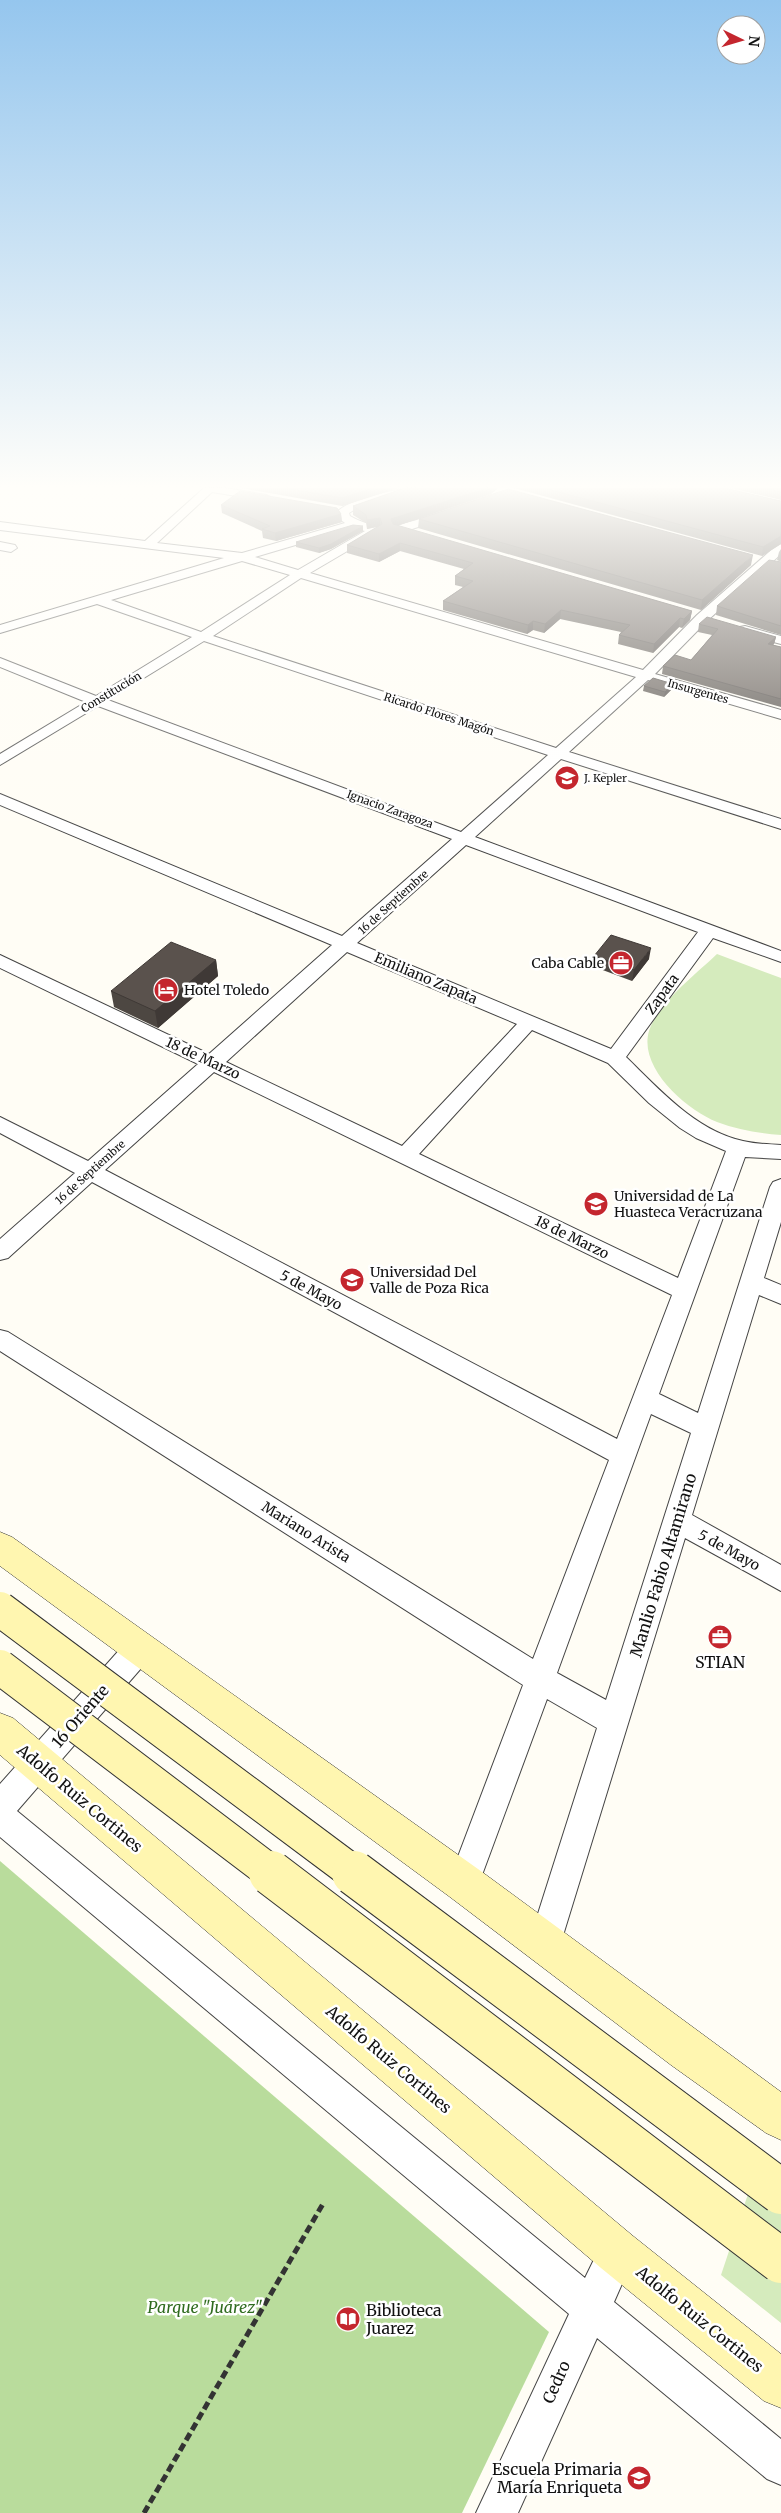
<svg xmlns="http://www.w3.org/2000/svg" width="781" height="2513" viewBox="0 0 781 2513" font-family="Merriweather,serif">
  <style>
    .green { fill: #d5ebbd }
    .forest { fill: #b9dc9c }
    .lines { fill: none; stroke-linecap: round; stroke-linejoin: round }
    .minor-casing { stroke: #444; stroke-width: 2 }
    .secondary-casing { stroke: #333; stroke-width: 1 }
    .path { stroke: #333; stroke-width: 5; stroke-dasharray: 8 4; stroke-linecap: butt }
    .minor { fill: #fff; fill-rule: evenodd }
    .secondary { fill: #fff6b0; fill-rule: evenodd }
    .secondary-bridge-far1-casing { stroke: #333; stroke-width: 36; stroke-linecap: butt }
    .secondary-bridge-casing { stroke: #333; stroke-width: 46; stroke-linecap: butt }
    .secondary-bridge-far1 { stroke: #fff6b0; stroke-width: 34 }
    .secondary-bridge { stroke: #fff6b0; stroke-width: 44 }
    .wall { fill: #4d4742 }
    .shaded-wall { fill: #3f3936 }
    .building { fill: #5a524d; stroke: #3f3936 }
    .labels { text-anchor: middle; stroke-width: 5; stroke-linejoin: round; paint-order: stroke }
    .far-street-label { font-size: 11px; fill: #111; stroke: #fff }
    .far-poi-label { font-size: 11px; fill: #111; stroke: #fff; text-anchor: start }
    .poi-label { font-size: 14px; fill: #111; stroke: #fff; text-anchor: start }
    .street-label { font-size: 14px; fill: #111; stroke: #fff }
    .near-street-label { font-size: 16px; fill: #111; stroke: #fff }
    .near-poi-label { font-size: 16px; fill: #111; stroke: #fff }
    .near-park-label { font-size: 16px; font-style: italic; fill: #2f6b1f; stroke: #fff }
  </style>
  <rect width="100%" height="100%" fill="#fffdf5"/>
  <path class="green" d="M717 954 781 978V1135C759 1133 738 1130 717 1122 687 1110 638 1068 649 1031 658 1003 696 974 717 954Z
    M754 2176 781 2197V2323L721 2275Z"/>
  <path class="forest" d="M0 1861 549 2332 462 2513H0Z"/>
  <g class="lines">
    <defs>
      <path id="minor" d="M204 488H226L266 495 272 498 266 501 212 492 157 543 242 553 345 523 341 520 337 512C349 499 399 488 416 488L415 490 354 510 349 513 350 516C386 537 412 519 448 511L454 514 452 516 409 530 378 533 310 573 643 670 697 615 777 545 781 544V554L707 621 655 674 781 710V719L648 680 569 752 781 819V829L561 759 475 837 781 951V962L713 938 626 1057C659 1089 696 1131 743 1141 755 1144 768 1144 781 1145V1159L745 1157 659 1394 698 1413 770 1187 773 1182 781 1179V1222L764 1278 781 1285V1304L759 1295 692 1515 781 1565V1591L685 1538 561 1942 557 1954 545 1958 533 1954 529 1942 597 1728 547 1699 475 1894 464 1899 453 1894 448 1883 523 1685 0 1351V1330L8 1332 533 1659 609 1460 92 1182 8 1258 0 1260V1239L75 1173 0 1133V1117L88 1161 198 1064 0 968V955L209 1054 332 945 0 805V794L342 936 452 839 98 706 0 765V754L86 702 0 667V658L96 696 192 637 97 604 0 633V625L224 558 0 530V522L145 541ZM353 528 365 531 298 570 255 557ZM242 561 290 575 201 632 111 600ZM301 578 636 677 556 748 213 636ZM204 641 548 755 461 832 108 700ZM466 845 698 932 611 1049 357 943ZM347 952 517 1024 402 1146 226 1062ZM532 1030 608 1063 649 1103 680 1128 696 1138 726 1151 678 1278 419 1154ZM214 1072 672 1295 617 1439 105 1170ZM651 1414 691 1433 606 1700 557 1673Z
        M0 542 15 545 17 548 11 552 0 550Z
        M745 626 781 636V644L740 633 738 630 740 627Z
        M140 1635 150 1638 154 1648 150 1658 17 1811 585 2278 604 2239 617 2233 630 2239 636 2252 614 2302 781 2439V2485L767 2479 597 2338 518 2513H476L569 2314 0 1837V1784L130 1638Z"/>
      <path id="secondary" d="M0 1532 12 1537 478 1869 781 2092V2140L766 2133 671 2065 450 1897 0 1566Z
        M0 1713 13 1718 633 2236 781 2354V2408L764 2401 601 2268 0 1755Z"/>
    </defs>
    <use href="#minor" class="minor-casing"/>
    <use href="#secondary" class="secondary-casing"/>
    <path class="path" d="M144 2513 324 2202"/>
    <use href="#minor" class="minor"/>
    <use href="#secondary" class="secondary"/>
    <defs>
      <path id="secondary-bridge-far1" d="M0 1609 355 1874
        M0 1667 273 1874"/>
      <path id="secondary-bridge" d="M271 1873 781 2261
        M354 1873 781 2192"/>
    </defs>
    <use href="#secondary-bridge-far1" class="secondary-bridge-far1-casing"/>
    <use href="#secondary-bridge" class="secondary-bridge-casing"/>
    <use href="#secondary-bridge-far1" class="secondary-bridge-far1"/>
    <use href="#secondary-bridge" class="secondary-bridge"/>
  </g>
  <path class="wall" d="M241 488H398L342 506Z
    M405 488H498L491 494 397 526 692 611 690 620 682 628 679 627 653 653 618 644 619 635 621 632 560 619 544 633 533 630 527 634 443 610V601L463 587 455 585V576L464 569 400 551 379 562 347 553V545L377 527 367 529 366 523 353 515V506Z
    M514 488H724L781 501V544L762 556Z
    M730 488H781V500Z
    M221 505 341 514 342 522 276 541 263 538 262 531 222 513Z
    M419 519 751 565 701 610 418 528Z
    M363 531 331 549 319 553 296 547V542Z
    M781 549V635L716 615 717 606 781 562 777 560 779 552Z
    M699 624 776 637 774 644 773 645 781 647V707L662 674 663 666 691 660 712 635 698 632Z
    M673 684 672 689 664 697 643 691 644 686Z
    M594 956 649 959 632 981 592 966Z
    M216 960 218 976 158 1028 114 1007 111 991Z"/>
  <path class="shaded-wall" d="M373 488H398L342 506V498Z
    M488 488H498L491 494 391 528V519Z
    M341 514 342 522 276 541 275 533Z
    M380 518V526L367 529V520Z
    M363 526V531L331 549 319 553V548Z
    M781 536V544L762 556 763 547Z
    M400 543V551L379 562V554Z
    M753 555 751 565 701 610 702 600Z
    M561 610 560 619 544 633 545 624Z
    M692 611 690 620 682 628 684 619Z
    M680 618 679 627 653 653 654 644Z
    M533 621V630L527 634 528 625Z
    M776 637 774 644 766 651 768 644Z
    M673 684 672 689 664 697 665 692Z
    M651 948 649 959 632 981 634 970Z
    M216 960 218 976 158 1028 155 1011Z"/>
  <path class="building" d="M285 488H373L342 498Z
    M405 488H488L391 519 393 524 692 611 684 619 680 618 654 644 619 635 630 625 561 610 545 624 533 621 528 625 443 601 473 581 455 576 473 563 400 543 379 554 347 545 382 524 380 518 367 520 366 515 353 506Z
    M544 488H724L781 501V536L763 547Z
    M764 488H781V492Z
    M508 489 753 555 702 600 419 519Z
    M240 491 337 508 341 514 275 533 262 529 270 526 221 505Z
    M353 525 363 526 331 544 319 548 296 542Z
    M769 560 781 562V626L717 606Z
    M707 617 776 637 768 644 781 647V699L663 666 675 655 691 660 718 629 699 624Z
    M653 678 673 684 665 692 644 686Z
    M611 935 651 948 634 970 594 956Z
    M171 942 216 960 155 1011 111 991Z"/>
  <linearGradient id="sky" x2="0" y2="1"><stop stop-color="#95c6ee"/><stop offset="0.58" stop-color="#fffefa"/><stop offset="1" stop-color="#fffefa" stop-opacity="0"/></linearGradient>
  <rect width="781" height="839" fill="url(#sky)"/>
  <defs>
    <symbol id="school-disc" viewBox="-11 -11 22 22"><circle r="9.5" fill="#c4262e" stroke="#fff"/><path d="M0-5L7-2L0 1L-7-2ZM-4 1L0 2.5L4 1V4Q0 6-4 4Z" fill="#fff"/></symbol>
    <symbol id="office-disc" viewBox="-11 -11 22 22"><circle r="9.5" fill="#c4262e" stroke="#fff"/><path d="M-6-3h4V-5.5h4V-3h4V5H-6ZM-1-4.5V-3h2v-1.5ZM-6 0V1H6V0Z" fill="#fff"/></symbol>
    <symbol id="hotel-disc" viewBox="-11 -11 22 22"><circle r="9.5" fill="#c4262e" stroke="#fff"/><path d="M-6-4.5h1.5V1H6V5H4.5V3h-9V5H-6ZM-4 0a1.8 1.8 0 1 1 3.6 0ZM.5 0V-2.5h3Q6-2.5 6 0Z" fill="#fff"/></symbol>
    <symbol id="university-disc" viewBox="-11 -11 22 22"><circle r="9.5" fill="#c4262e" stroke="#fff"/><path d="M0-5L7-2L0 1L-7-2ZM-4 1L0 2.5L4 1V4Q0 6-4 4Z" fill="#fff"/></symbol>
    <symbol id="library-disc" viewBox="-11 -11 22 22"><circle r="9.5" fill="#c4262e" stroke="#fff"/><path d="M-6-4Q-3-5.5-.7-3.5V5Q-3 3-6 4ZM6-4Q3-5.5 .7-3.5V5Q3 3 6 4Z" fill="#fff"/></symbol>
  </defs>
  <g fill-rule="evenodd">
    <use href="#school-disc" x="553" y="764" width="28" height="28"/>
    <use href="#office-disc" x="607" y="949" width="28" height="28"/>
    <use href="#hotel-disc" x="152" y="976" width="28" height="28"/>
    <use href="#university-disc" x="582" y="1190" width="28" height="28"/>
    <use href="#university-disc" x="338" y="1266" width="28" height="28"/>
    <use href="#office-disc" x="706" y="1623" width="28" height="28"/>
    <use href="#library-disc" x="334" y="2305" width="28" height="28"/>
    <use href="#school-disc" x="625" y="2464" width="28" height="28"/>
  </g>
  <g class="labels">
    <g class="far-street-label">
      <text transform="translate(698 691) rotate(16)" y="4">Insurgentes</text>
      <text transform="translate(111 692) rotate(-31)" y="4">Constitución</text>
      <text transform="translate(439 714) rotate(18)" y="4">Ricardo Flores Magón</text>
      <text transform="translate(390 809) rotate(20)" y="4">Ignacio Zaragoza</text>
      <text transform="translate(393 902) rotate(-42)" y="4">16 de Septiembre</text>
      <text transform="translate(90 1172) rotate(-42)" y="4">16 de Septiembre</text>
    </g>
    <g class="far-poi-label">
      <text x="584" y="782">J. Kepler</text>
    </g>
    <g class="poi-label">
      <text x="604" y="968" text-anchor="end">Caba Cable</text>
      <text x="184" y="995">Hotel Toledo</text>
      <text x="614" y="1201">Universidad de La<tspan x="614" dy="16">Huasteca Veracruzana</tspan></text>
      <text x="370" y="1277">Universidad Del<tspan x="370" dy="16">Valle de Poza Rica</tspan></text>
    </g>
    <g class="street-label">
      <text transform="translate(426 978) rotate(23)" y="5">Emiliano Zapata</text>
      <text transform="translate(662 994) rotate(-54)" y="5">Zapata</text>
      <text transform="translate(203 1058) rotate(25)" y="5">18 de Marzo</text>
      <text transform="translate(572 1237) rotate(26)" y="5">18 de Marzo</text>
      <text transform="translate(311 1290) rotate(28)" y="5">5 de Mayo</text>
      <text transform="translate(306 1532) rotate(32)" y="5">Mariano Arista</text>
      <text transform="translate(729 1550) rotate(29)" y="5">5 de Mayo</text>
    </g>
    <g class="near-street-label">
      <text transform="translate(663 1565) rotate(-73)" y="6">Manlio Fabio Altamirano</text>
      <text transform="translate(80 1716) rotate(-49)" y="6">16 Oriente</text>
      <text transform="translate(80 1798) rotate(40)" y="6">Adolfo Ruiz Cortines</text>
      <text transform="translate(389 2059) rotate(40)" y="6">Adolfo Ruiz Cortines</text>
      <text transform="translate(700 2319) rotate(39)" y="6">Adolfo Ruiz Cortines</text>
      <text transform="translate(556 2382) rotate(-66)" y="6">Cedro</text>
    </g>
    <g class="near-poi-label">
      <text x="720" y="1668">STIAN</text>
      <text x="366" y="2316" text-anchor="start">Biblioteca<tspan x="366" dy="18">Juarez</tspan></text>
      <text x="622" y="2475" text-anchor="end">Escuela Primaria<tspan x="622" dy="18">María Enriqueta</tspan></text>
    </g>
    <g class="near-park-label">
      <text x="205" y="2313">Parque "Juárez"</text>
    </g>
  </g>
  <g transform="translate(741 40) rotate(95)"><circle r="24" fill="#ffffff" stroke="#a0a0a0"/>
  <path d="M0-4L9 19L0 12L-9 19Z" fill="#c4262e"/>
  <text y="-8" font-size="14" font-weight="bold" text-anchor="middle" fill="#111111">N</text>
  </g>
</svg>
